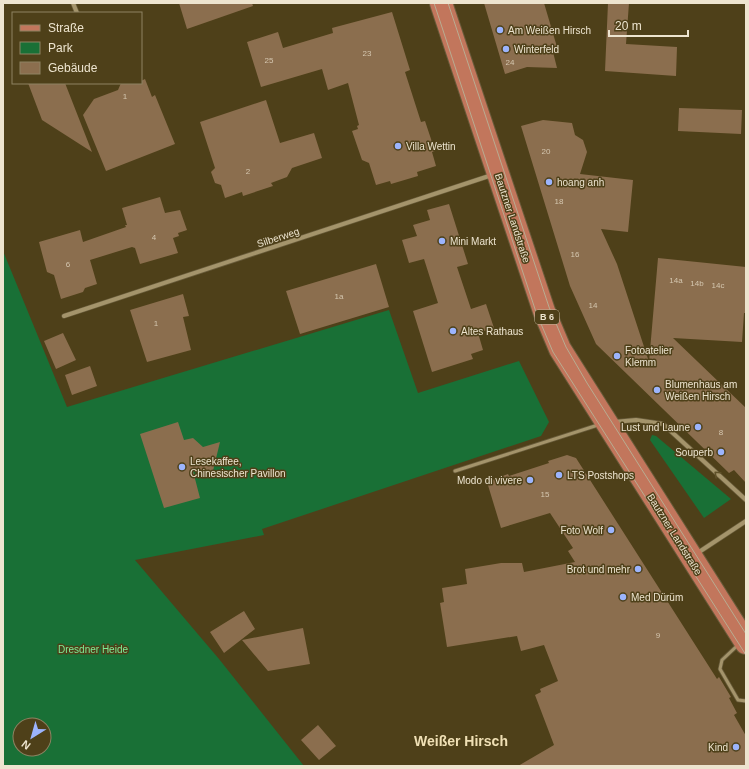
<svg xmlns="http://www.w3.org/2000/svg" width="749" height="769" viewBox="0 0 749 769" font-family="Helvetica,sans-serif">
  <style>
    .green { fill: #197036; fill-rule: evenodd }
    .building { fill: #8b6e4e }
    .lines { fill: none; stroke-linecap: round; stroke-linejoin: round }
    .lane-casing { stroke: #685b3a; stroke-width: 4.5 }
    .street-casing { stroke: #685b3a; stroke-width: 5.5 }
    .primary-casing { stroke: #685b3a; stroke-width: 24 }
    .lane { stroke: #a4946b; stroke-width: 3 }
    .street { stroke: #a4946b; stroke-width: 4 }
    .primary { stroke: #c2765c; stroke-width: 22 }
    .tram { stroke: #b8ad92; stroke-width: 1 }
    .oneway { stroke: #5f5129 }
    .poi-dot { fill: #9cb4fd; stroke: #4e4019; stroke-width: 1.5 }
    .labels { text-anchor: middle; stroke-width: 3; stroke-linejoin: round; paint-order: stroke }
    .number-label { font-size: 8px; fill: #d4c6af }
    .shield { fill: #4e4019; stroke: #bdb398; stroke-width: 1 }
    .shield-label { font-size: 9px; font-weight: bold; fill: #ede4cf }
    .poi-label { font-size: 10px; fill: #ede4cf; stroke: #4e4019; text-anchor: start }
    .street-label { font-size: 10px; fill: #ede4cf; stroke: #4e4019 }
    .park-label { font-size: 10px; fill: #7ded97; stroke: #4e4019 }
    .district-label { font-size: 14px; font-weight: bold; fill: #f0e0b5; stroke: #4e4019 }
  </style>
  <rect width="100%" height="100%" fill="#4e4019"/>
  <path class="green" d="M3 251 67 407 389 310 418 393 519 361 549 422 541 436 262 529 264 535 135 560 219 659 304 766H3ZM20 725H44V749H20Z
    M652 435 656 436 731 499 704 518 650 440Z"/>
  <path class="building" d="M179 3H252L253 6 187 29Z
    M484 3H544L557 47 552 48 557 68 527 67 505 74Z
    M608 3H629L626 44 677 47 676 76 605 71Z
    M392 12 410 70 405 72 421 122 425 121 435 151 432 152 436 166 417 172 418 176 391 184 390 181 376 185 369 163 362 160 352 131 358 129 357 126 359 125 348 83 328 90 322 69 261 87 247 42 278 32 283 48 333 33 332 28Z
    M145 79 152 97 155 95 175 144 106 171 83 115 94 99 118 90 121 83H141V81Z
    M28 83H65L92 152 42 120Z
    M266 100 280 143 314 133 322 158 292 168 287 177 271 183 273 186 243 196 242 192 225 198 221 185 215 183 211 172 215 168 200 122Z
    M679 108 742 110 741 134 678 131Z
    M543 120 572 123 575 135 583 140 587 152 580 174 633 180 628 232 601 229 617 264 649 362 658 258 746 267V313H744L742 342 673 338 746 408V483L734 470 729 473 596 344 570 286 521 126Z
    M160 197 165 213 180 210 187 230 178 233 179 236 173 238 178 253 140 264 135 248 132 247 90 260 97 284 85 288 83 292 61 299 54 275 47 272 39 242 80 230 83 242 126 227 125 225H127L122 208Z
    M449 204 468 264 457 267 471 309 486 304 494 328 478 333 483 350 471 354 473 359 432 372 413 311 438 303 424 259 409 263 402 240 417 236 413 225 430 220 427 210Z
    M376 264 389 307 300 334 286 291Z
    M183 294 189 316 183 317 191 350 147 362 130 310Z
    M63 333 76 360 56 369 44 341Z
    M90 366 97 386 72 395 65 375Z
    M178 422 184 440 193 438 203 447 220 442 212 475 193 471 200 498 164 508 140 434Z
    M567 455 576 458 717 679 719 677 731 697 729 698 737 713 734 715 746 736V766H518L554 745 535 695 541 692 540 689 558 681 544 645 521 651 517 636 447 647 440 603 444 602 442 588 467 584 465 569 501 563H522L524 572 575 562 568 551 573 548 550 513 501 528 487 482 508 474 509 476 549 463 548 461Z
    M244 611 255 629 224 653 210 632Z
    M303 628 310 664 268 671 242 640Z
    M318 725 336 746 319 760 301 740Z"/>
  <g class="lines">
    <defs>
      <path id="lane" d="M455 471 598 425
        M738 645 722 660 720 669 738 700 746 701"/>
      <path id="street" d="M73 3 77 13
        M64 316 492 175
        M614 422 636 420 663 424 746 500
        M696 554 746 521"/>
      <path id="primary" d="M441 3 544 311 560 349 746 643"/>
    </defs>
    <use href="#lane" class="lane-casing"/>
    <use href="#street" class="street-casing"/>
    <use href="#primary" class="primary-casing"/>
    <use href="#lane" class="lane"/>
    <use href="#street" class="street"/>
    <use href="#primary" class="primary"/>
    <path class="tram" d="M434 3 536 312 553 352 746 655
      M448 3 549 307 566 347 587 383 746 634"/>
  </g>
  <defs><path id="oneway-chevron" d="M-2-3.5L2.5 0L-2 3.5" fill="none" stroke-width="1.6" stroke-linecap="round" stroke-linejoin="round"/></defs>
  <use class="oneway" href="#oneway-chevron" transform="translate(717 474) rotate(-137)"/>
  <g class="poi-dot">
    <circle cx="500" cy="30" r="4"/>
    <circle cx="506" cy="49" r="4"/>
    <circle cx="398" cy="146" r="4"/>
    <circle cx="549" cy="182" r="4"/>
    <circle cx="442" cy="241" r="4"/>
    <circle cx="453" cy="331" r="4"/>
    <circle cx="617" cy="356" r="4"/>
    <circle cx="657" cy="390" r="4"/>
    <circle cx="698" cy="427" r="4"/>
    <circle cx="721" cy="452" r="4"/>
    <circle cx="182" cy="467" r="4"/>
    <circle cx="559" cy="475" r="4"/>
    <circle cx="530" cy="480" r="4"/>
    <circle cx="611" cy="530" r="4"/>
    <circle cx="638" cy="569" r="4"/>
    <circle cx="623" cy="597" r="4"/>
    <circle cx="736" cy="747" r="4"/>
  </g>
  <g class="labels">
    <g class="number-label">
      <text x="367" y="56">23</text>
      <text x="269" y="63">25</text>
      <text x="510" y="65">24</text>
      <text x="125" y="99">1</text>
      <text x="546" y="154">20</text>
      <text x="248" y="174">2</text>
      <text x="559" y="204">18</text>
      <text x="154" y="240">4</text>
      <text x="575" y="257">16</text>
      <text x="68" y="267">6</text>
      <text x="676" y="283">14a</text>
      <text x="697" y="286">14b</text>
      <text x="718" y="288">14c</text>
      <text x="339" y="299">1a</text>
      <text x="593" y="308">14</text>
      <text x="156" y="326">1</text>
      <text x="721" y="435">8</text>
      <text x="545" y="497">15</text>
      <text x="658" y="638">9</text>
    </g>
    <rect class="shield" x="535" y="310" width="24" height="14" rx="3"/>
    <g class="shield-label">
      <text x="547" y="320">B 6</text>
    </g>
    <g class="poi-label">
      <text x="508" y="34">Am Weißen Hirsch</text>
      <text x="514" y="53">Winterfeld</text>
      <text x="406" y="150">Villa Wettin</text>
      <text x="557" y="186">hoang anh</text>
      <text x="450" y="245">Mini Markt</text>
      <text x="461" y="335">Altes Rathaus</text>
      <text x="625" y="354">Fotoatelier<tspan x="625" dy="12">Klemm</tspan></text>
      <text x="665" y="388">Blumenhaus am<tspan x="665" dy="12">Weißen Hirsch</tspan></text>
      <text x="690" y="431" text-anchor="end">Lust und Laune</text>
      <text x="713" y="456" text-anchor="end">Souperb</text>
      <text x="190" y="465">Lesekaffee,<tspan x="190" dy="12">Chinesischer Pavillon</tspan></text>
      <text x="567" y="479">LTS Postshops</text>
      <text x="522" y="484" text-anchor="end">Modo di vivere</text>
      <text x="603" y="534" text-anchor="end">Foto Wolf</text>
      <text x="630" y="573" text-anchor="end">Brot und mehr</text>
      <text x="631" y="601">Med Dürüm</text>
      <text x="728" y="751" text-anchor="end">Kind</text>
    </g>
    <g class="street-label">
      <text transform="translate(513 218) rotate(72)" y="4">Bautzner Landstraße</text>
      <text transform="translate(278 237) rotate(-18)" y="4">Silberweg</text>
      <text transform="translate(675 534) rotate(58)" y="4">Bautzner Landstraße</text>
    </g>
    <g class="park-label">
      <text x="93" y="653">Dresdner Heide</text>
    </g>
    <g class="district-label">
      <text x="461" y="746">Weißer Hirsch</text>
    </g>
  </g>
  <rect width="749" height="769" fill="none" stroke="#ede4cf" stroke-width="8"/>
  <rect x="12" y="12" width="130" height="72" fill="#4e4019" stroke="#8e8262"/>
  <rect x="20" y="25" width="20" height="6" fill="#c2765c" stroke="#8e8262"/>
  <text x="48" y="32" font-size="12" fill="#ede4cf">Straße</text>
  <rect x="20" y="42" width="20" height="12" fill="#197036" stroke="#8e8262"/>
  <text x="48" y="52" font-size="12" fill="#ede4cf">Park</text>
  <rect x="20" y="62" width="20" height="12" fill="#8b6e4e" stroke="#8e8262"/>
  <text x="48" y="72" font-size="12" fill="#ede4cf">Gebäude</text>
  <g transform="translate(32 737) rotate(217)"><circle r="19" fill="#4e4019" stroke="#8e8262"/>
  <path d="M0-3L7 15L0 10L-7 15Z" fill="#9cb4fd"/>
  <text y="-6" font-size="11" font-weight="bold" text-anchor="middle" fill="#ede4cf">N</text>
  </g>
  <path d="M609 30v6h79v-6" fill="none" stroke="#ede4cf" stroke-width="2"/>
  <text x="615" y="30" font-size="12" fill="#ede4cf" stroke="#4e4019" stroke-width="3" paint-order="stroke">20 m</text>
</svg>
